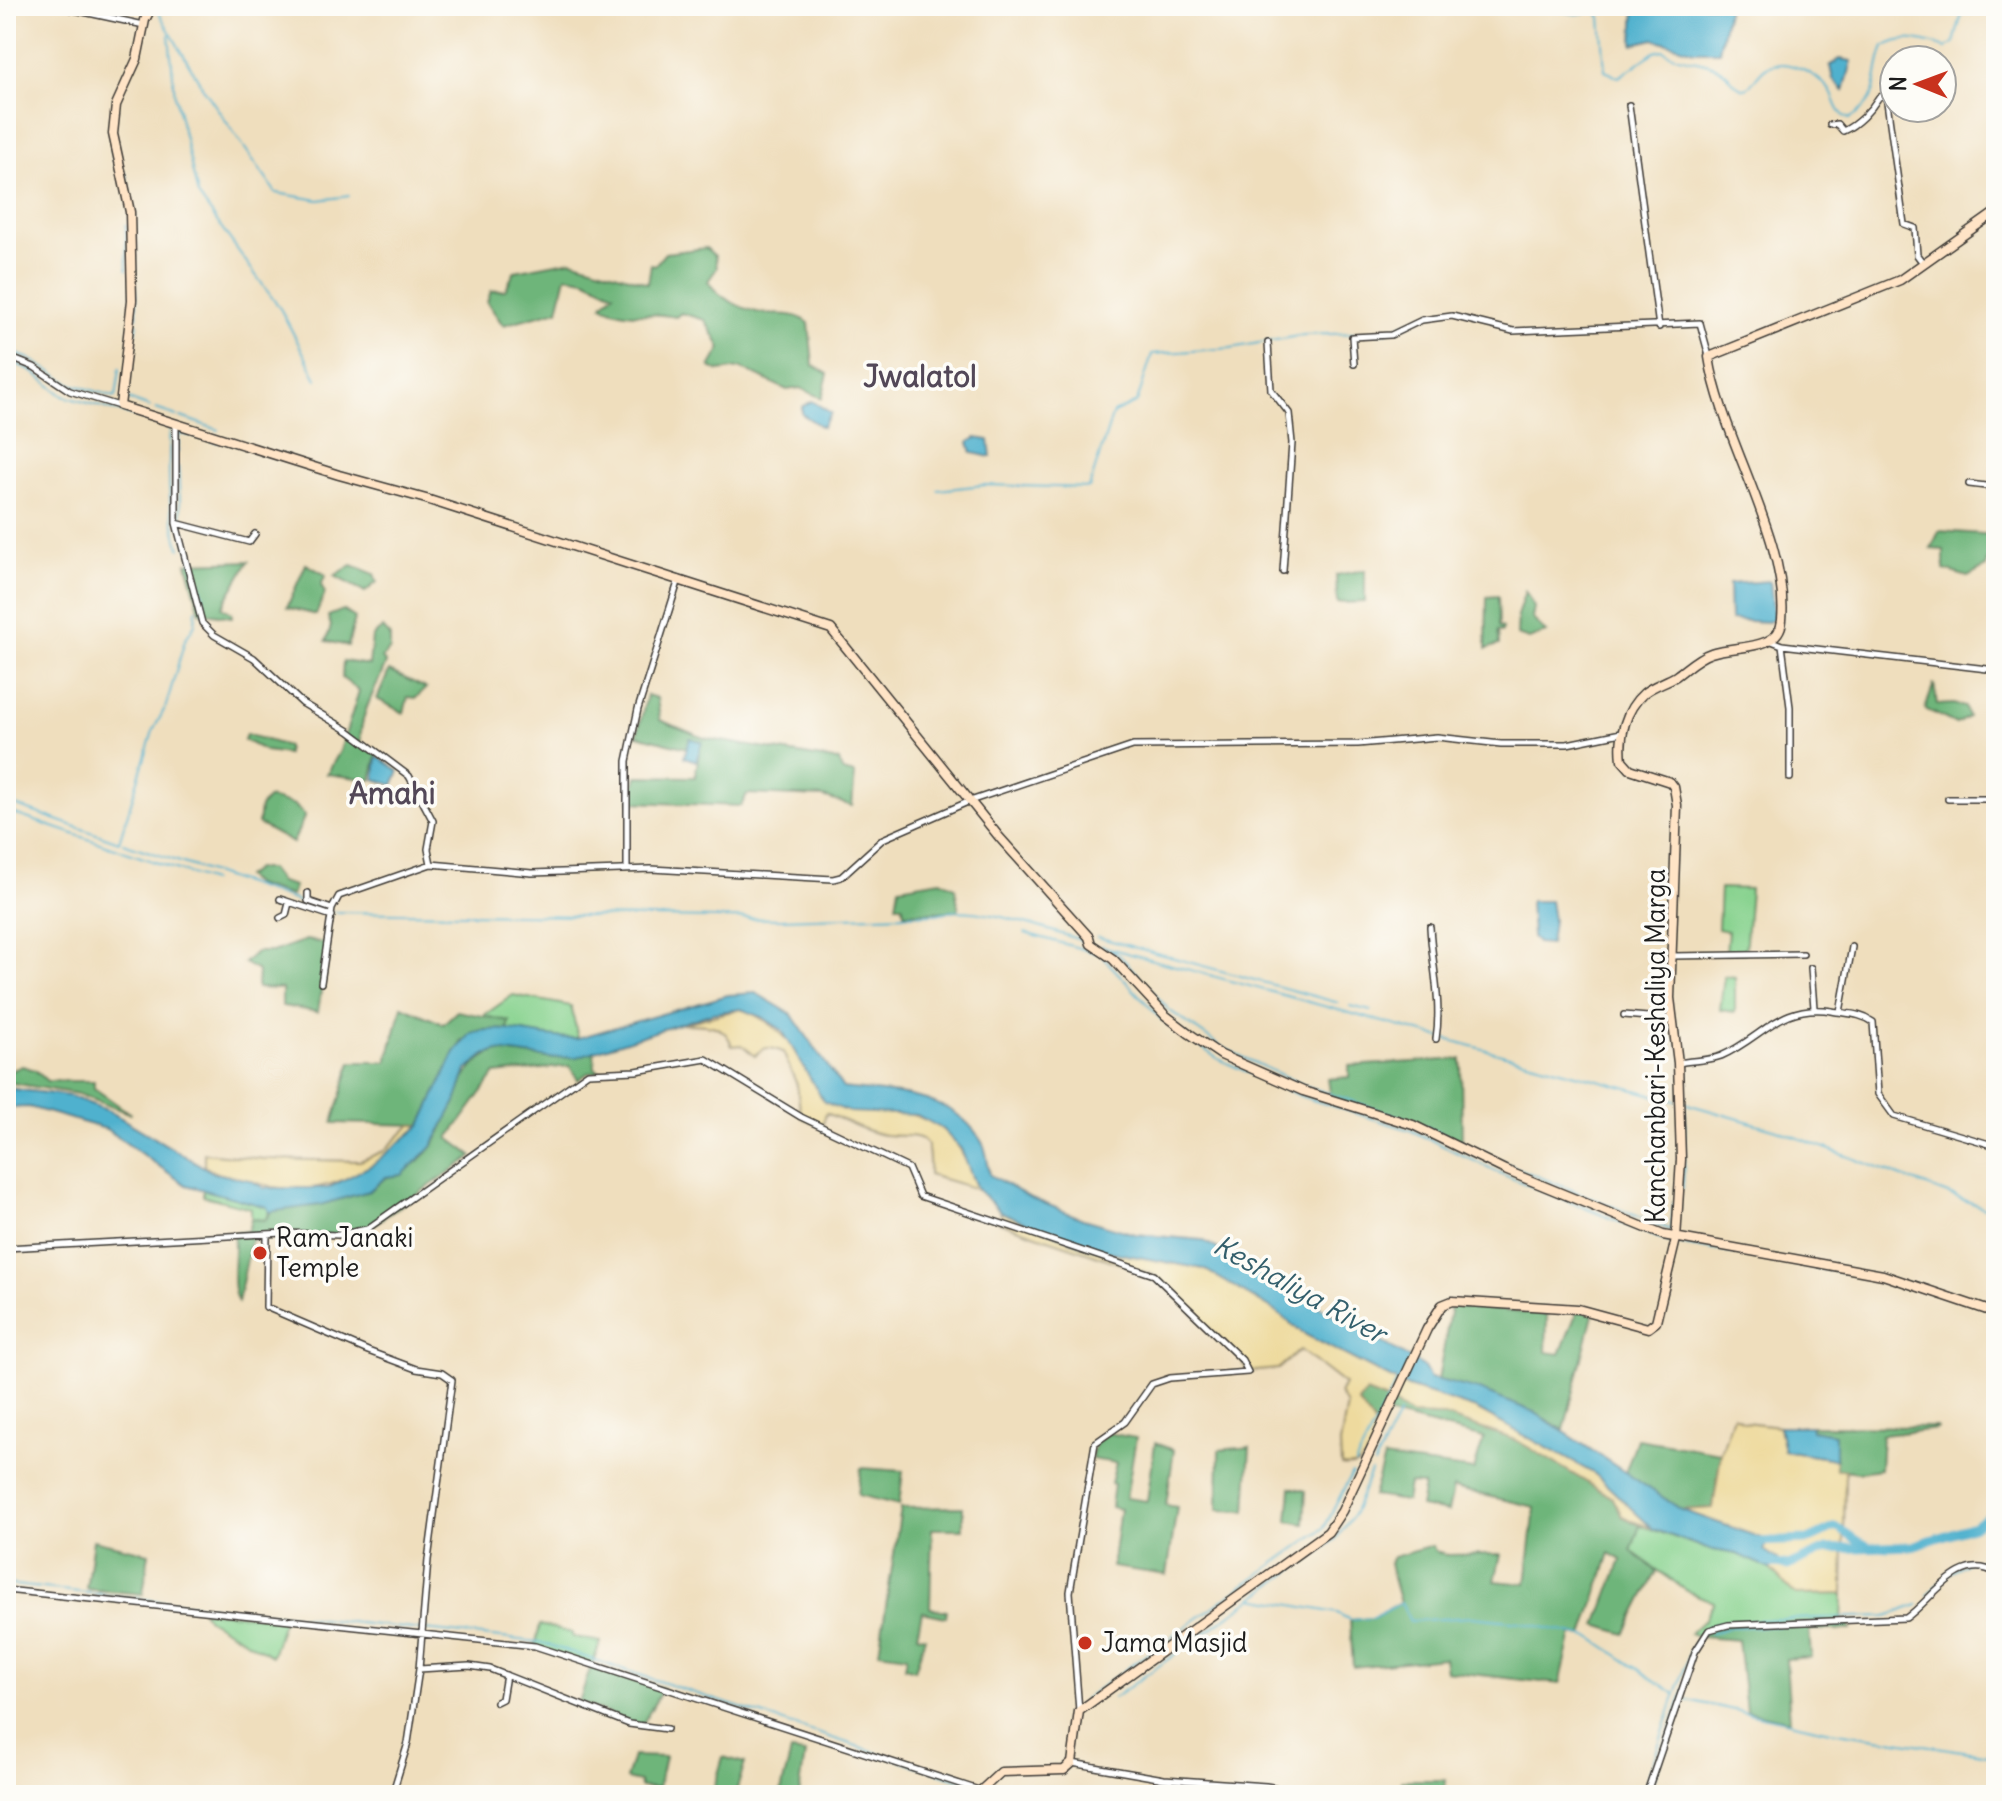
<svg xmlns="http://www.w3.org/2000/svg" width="2002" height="1801" viewBox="0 0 2002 1801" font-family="Delius,sans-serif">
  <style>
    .green { fill: #89d390; stroke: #527856; stroke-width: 2 }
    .forest { fill: #6eb57a; stroke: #45684b; stroke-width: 2 }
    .sand { fill: #eeda9e; stroke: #857b5d; stroke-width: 2 }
    .water { fill: #50b1ce; stroke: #366675; stroke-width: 2 }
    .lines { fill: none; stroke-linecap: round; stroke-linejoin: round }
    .stream { stroke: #50b1ce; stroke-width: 2 }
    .river { stroke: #50b1ce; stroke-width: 9 }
    .street-casing { stroke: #3c3934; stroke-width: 8 }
    .secondary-casing { stroke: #3c3934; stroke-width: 11 }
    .street { stroke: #fff; stroke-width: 5 }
    .secondary { stroke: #ffe4c6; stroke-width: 8 }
    .poi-dot { fill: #c8321e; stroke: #fdfcf7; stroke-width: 3 }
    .labels { text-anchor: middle; stroke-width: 7; stroke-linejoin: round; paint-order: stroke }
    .street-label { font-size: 26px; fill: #1c1c1c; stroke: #fdfcf7 }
    .poi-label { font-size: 26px; fill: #1c1c1c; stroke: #fdfcf7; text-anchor: start }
    .water-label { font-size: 28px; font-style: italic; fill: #335f6c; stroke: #fdfcf7 }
    .quarter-label { font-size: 30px; font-weight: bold; fill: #534858; stroke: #fdfcf7 }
  </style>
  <rect width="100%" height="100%" fill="#fdfcf7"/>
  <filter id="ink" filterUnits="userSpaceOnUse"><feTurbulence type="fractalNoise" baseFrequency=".0125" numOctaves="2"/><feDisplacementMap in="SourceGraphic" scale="16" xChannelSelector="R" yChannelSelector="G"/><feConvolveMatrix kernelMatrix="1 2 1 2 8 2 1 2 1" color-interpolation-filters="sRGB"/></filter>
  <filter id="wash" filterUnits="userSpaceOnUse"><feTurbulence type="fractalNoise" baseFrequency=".006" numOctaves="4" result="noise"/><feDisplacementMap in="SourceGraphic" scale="32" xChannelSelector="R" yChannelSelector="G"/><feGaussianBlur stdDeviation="1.8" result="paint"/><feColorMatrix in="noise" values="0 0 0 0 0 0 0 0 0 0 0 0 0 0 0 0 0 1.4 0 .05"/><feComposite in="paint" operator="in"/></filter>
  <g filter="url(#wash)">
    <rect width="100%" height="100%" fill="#efdebd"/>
    <path class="green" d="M1720 888 1750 889 1745 953H1726L1728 931 1718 929Z
      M1724 976 1735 977V1012L1720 1010Z
      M513 995 571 1006 578 1038 556 1039 507 1030 509 1021 483 1016Z
      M203 1189 267 1207 269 1212 265 1220 251 1219V1208L203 1196Z
      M1640 1525 1707 1549 1737 1554 1770 1569 1796 1595 1843 1594 1842 1622 1709 1630 1701 1637 1690 1633 1705 1619 1714 1602 1687 1591 1631 1551Z
      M202 1611 284 1618 272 1656 208 1619Z
      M540 1625 572 1633V1637L601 1642 591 1666 535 1646Z"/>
    <path class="forest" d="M706 248 715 256 717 268 708 281C717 297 742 309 761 313 780 317 792 310 809 323L813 365 828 374 822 398 800 388 787 390 741 368 719 371 710 367 721 348 705 320 681 313 676 317C650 311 625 319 602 305L614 293 585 279 566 276 558 310 503 325 487 302 491 291 505 290 515 271 572 260 648 283 651 264 655 265 665 253Z
      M1939 531 1996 535V561L1987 560 1986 567 1968 577 1944 570V550L1931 549Z
      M249 561 222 607 232 613V617L200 612 187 563Z
      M306 564 326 575 321 585 325 593 316 615 287 607Z
      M352 565 374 574 377 582 365 592 334 576Z
      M1365 570V602L1337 603 1336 575Z
      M1525 591 1534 607 1532 618 1546 633 1529 639 1517 635 1518 613Z
      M1498 596 1499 626 1503 628 1502 632 1498 631 1499 645 1486 649 1487 597Z
      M343 610 355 618 348 646 326 641 331 626 328 616Z
      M383 628 390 636V649L382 658 386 663C377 688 358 715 361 744L377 754 372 777 371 780 327 774 340 751 359 691 342 678 343 661 369 665 372 637Z
      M389 671 426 688 416 698 408 697 404 713 377 699Z
      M1934 684 1937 705 1953 704 1965 707 1968 717 1956 724 1925 709Z
      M647 695 657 698 660 720 704 738 839 761 842 771 855 774 852 806 823 797 747 794 741 806 630 802 637 776 695 777 701 742 690 738 687 748 637 735Z
      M246 734 287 746V754L265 751 244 740Z
      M268 798 294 805 305 815 293 843 258 824 260 807Z
      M256 869H270L280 882 294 886 291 896 255 885 245 877Z
      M940 880 955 887 959 911 904 913 903 905H896L899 887Z
      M306 940 328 944 318 1012 282 1006V989L257 988 258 971 244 963 256 952H272Z
      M402 1006 443 1024 457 1011 509 1021 507 1030H481L462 1041 421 1125 333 1123 351 1062H387Z
      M497 1051 550 1058 594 1052 595 1068 601 1072 588 1073 578 1080 570 1066 495 1074 449 1138 473 1156 367 1229 338 1235 284 1233 251 1240 238 1302C228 1285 237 1254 233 1233L248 1231 251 1219 265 1220 273 1209C306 1208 338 1200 368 1191 376 1188 381 1179 388 1177 405 1171 420 1163 432 1147 456 1114 454 1066 497 1051Z
      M1461 1059 1462 1148 1413 1125 1331 1099 1328 1079 1349 1077V1066Z
      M22 1066 35 1070 47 1081H94V1088L131 1114 78 1094 6 1082V1073Z
      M1451 1306 1547 1315 1546 1352 1560 1354 1578 1309 1593 1314 1564 1430C1524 1406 1483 1391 1438 1380Z
      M1366 1392 1392 1402 1410 1415 1444 1416 1516 1440 1613 1498 1622 1516 1640 1525 1631 1551 1657 1571 1625 1634 1597 1625 1621 1560 1610 1553 1583 1636 1572 1634 1560 1684 1446 1671 1444 1658 1353 1667 1350 1620 1372 1618 1400 1603 1389 1564 1393 1557 1432 1546 1436 1552 1445 1555 1501 1554 1495 1581 1526 1584 1535 1507 1453 1488 1448 1512 1420 1507 1424 1485 1409 1484 1406 1501 1373 1496 1384 1458 1474 1470 1484 1438 1387 1414 1379 1431 1358 1402Z
      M1810 1426 1937 1427V1429L1882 1435 1880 1469 1858 1472 1836 1469 1834 1434 1810 1430Z
      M1107 1433 1136 1438 1126 1498 1147 1501 1155 1443 1174 1450 1166 1505 1177 1507 1167 1575 1112 1567 1120 1509 1111 1507 1114 1484 1111 1483 1116 1463 1091 1459 1095 1443Z
      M1637 1439 1721 1453 1713 1508 1682 1510 1625 1473Z
      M1250 1447 1246 1511 1218 1510 1219 1450Z
      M861 1468 903 1471 899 1505 858 1495Z
      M1291 1487 1306 1491 1304 1524 1288 1521Z
      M963 1507V1529H932L930 1608 947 1611 946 1617 922 1612 917 1635 925 1637 915 1670 905 1667 907 1656 879 1652 901 1508Z
      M93 1540 149 1553 143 1594 86 1589Z
      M1849 1622 1851 1630H1809L1811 1657 1786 1659 1790 1721 1746 1711 1738 1640 1701 1637 1709 1630 1728 1625Z
      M591 1666 663 1688 641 1727 579 1702Z
      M791 1752 805 1754 799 1795H780Z
      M633 1756 665 1757 658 1788 640 1787 639 1782 626 1779Z
      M723 1757 745 1763 735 1795H712Z
      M1401 1780H1446L1444 1795H1400Z"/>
    <path class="sand" d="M741 1009C788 1026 803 1059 824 1102 868 1109 934 1105 960 1149 967 1161 971 1176 977 1189L929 1175C931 1130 923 1138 886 1135 867 1133 844 1120 826 1113L822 1127 801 1117 797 1085 783 1052C771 1047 764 1045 755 1056L742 1045 732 1046C725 1021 702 1025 681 1024Z
      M411 1125H421C376 1174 315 1204 251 1181 234 1175 219 1177 204 1166V1153L265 1159 360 1161 384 1151Z
      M1001 1212 1089 1248 1204 1269 1272 1309 1306 1335 1408 1387 1476 1409 1595 1474 1653 1529 1622 1516 1613 1498 1516 1440 1444 1416 1410 1415 1392 1402 1366 1392 1358 1402 1379 1431C1369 1451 1366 1470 1341 1466L1340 1444 1347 1405 1339 1394 1344 1384 1300 1350 1278 1369 1248 1372 1242 1360 1154 1275 999 1222Z
      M1733 1415 1745 1422 1779 1426 1784 1451 1835 1459 1836 1469 1845 1470 1843 1594 1796 1595 1770 1569 1777 1559 1763 1550 1766 1540 1682 1510 1713 1508 1721 1453Z"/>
    <path class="water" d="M1635 6H1728L1719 51H1694L1654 39 1633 44Z
      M1840 59 1852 61 1844 91 1833 80 1830 66Z
      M812 401 831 413 822 427 802 414V407Z
      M976 438 989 440 991 457 972 453 969 442Z
      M1770 581 1774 618 1769 622 1730 620 1729 584Z
      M690 738 702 742 696 761 684 757Z
      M377 756 399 771 393 785 375 779Z
      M1530 901H1550L1553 920 1550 944 1537 943 1532 937Z
      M756 993 791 1014 843 1088C893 1094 956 1092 983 1144 987 1152 988 1165 990 1175L1029 1197 1083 1219 1135 1234 1202 1240 1394 1349 1423 1366 1430 1378 1479 1390 1534 1412 1682 1510 1767 1540 1764 1550 1777 1559 1770 1569 1737 1554 1707 1549 1653 1529 1595 1474 1476 1409 1408 1387 1306 1335 1272 1309 1204 1269 1089 1248 1001 1212 977 1189 961 1149 942 1129 917 1115 849 1112 824 1102 782 1030 762 1017 741 1009 713 1013 577 1057 549 1058 497 1051 485 1055 467 1070 456 1102 432 1147 402 1175 386 1177 369 1191 320 1205 269 1212 267 1207 186 1185 106 1129 29 1107 6 1108V1088L70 1096 109 1111 214 1173 250 1180 264 1188H328L372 1165 421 1125 455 1052 471 1033C504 1022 543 1040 578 1038L728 995Z
      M1779 1426H1810L1811 1430 1835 1434V1459L1784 1451Z"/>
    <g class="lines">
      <path class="stream" d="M1535 6 1576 14 1595 11 1601 17 1605 71 1619 77 1654 52 1663 50C1681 62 1702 58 1720 69 1731 75 1733 87 1746 89 1754 83 1759 71 1767 67 1787 57 1816 74 1829 89 1837 100 1835 112 1849 119 1884 99 1871 78 1884 47 1905 34 1923 41 1946 48L1954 43 1964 6
        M156 8 203 88 276 193 319 200 349 196
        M169 35 175 96 198 195 281 310 317 379
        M119 90 128 70
        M112 147 116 168
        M125 172 134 217
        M126 225 127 270
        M136 288 137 317
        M6 350 30 359 71 384 116 397 120 368
        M6 360 31 370 63 396 170 426C168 469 167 508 180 549
        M129 361 137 323
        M125 398 150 407
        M156 409 177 416
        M181 417 219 430
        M210 440 218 442
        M178 452 179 433 205 439
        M178 467 181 520
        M938 490 984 485 1089 488 1113 413 1137 402 1152 354 1231 348 1304 335 1386 332 1415 320
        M182 527 203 594 205 617
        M6 802 119 842 153 731 166 706 185 640 195 624 196 609
        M6 811 211 881
        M123 843 330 912
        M334 912 781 919 937 914C976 902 1048 931 1088 942
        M1025 933 1097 953
        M1080 935 1087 941
        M1097 937 1339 1003
        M1101 946 1676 1101
        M1107 947 1122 958 1169 1010 1223 1048 1303 1085 1409 1120
        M1102 956 1161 1019 1218 1059 1303 1097 1410 1130 1504 1175 1669 1242
        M1350 1006 1371 1011
        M1684 1103 1777 1130 1996 1212
        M1426 1127 1507 1164 1671 1230 1674 1203
        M1683 1188 1685 1109
        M1679 1244 1848 1273
        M1355 1464 1397 1381
        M1374 1465 1399 1414
        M6 1584 422 1630
        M1928 1595C1948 1573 1965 1552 1996 1566
        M1253 1598 1337 1613 1350 1620 1372 1618 1401 1603 1410 1621 1472 1617 1520 1622 1592 1638 1675 1694
        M425 1630 539 1642 979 1786
        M1710 1634 1729 1627 1847 1625
        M1114 1698 1336 1539 1353 1515 1371 1472
        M1084 1699 1324 1528 1352 1473
        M1683 1699 1831 1731 1996 1756
        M1654 1779 1688 1679
        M987 1789 1005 1795
        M1642 1795 1692 1646 1707 1627 1728 1621 1887 1616 1918 1605
        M1695 1795 1767 1792 1778 1795"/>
      <path class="river" d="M1757 1542 1808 1540 1836 1527 1868 1547
        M1765 1562 1788 1566 1826 1549 1912 1546 1974 1526 1996 1512"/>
    </g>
  </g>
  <g filter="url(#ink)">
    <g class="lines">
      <defs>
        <path id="street" d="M56 6 144 25
          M1629 105 1659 327
          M1830 125 1837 124 1843 131C1857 125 1871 110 1879 97L1886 95 1904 224 1915 228 1917 255 1923 263
          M1268 343 1271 390 1289 413 1292 443 1283 571
          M6 356 34 367 70 391 119 406
          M1354 364 1352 337 1391 335 1422 320 1452 316 1513 331 1700 323 1709 356
          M176 423V523L202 623 214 635 254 658 302 703 349 731 409 776 433 821 428 849 431 864
          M1969 484 1986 486
          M176 523 249 542 255 534
          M1769 640 1782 645 1996 670
          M1782 645 1790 707V778
          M1948 799H1996
          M627 870V761L638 709 679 579
          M308 893V901L332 909
          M280 899 332 916
          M280 918 286 915 289 903
          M1430 927C1432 965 1442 1001 1436 1039
          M1672 956 1803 954
          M1811 968 1814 1008
          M321 983 332 909 339 896 431 864 532 873 651 869 833 879 841 877 883 839 970 801 1133 746 1358 744 1437 737 1501 744H1567L1621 733
          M1840 1012 1852 947
          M1624 1015 1672 1019
          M1678 1063C1693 1060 1707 1061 1721 1056 1764 1037 1779 1003 1832 1011 1847 1014 1860 1013 1873 1022L1878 1094 1894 1116 1996 1146
          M267 1236 266 1307 368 1351 416 1369 442 1373 452 1380 428 1560 419 1669 408 1743 392 1795
          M6 1248 284 1233 338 1235 367 1229 588 1073 636 1071 706 1059 801 1117 908 1168 920 1196 1154 1275 1242 1360 1248 1372 1170 1378 1152 1384 1125 1422 1095 1443 1070 1592 1079 1711
          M6 1590 535 1646 994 1795
          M419 1669 469 1666 490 1669 629 1724 667 1729
          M496 1702 502 1699 506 1675
          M1072 1763 1164 1779 1266 1786 1316 1795
          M1646 1795 1695 1652 1709 1630 1728 1625 1906 1618C1933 1599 1959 1552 1996 1573"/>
        <path id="secondary" d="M152 6 145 20 137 59 116 105 113 134 130 212 132 300 120 406 339 475 426 499 831 629 1000 838 1089 937 1091 944 1113 959 1165 1015 1190 1034 1221 1055 1303 1091 1413 1125 1505 1170 1663 1235 1883 1275 1996 1313
          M976 1795 1001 1772 1064 1770 1072 1763 1079 1711 1328 1532 1342 1511 1427 1329 1442 1305 1452 1301 1578 1309 1648 1328 1656 1322 1676 1239 1681 1159 1678 1063 1670 998 1677 805 1674 787 1670 782 1630 769 1622 760C1619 736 1625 710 1644 693 1652 686 1666 682 1676 676 1687 668 1698 657 1711 653 1733 645 1780 652 1782 620 1789 540 1721 438 1709 357L1900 280 1996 212"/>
      </defs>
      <use href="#street" class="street-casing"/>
      <use href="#secondary" class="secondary-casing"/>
      <use href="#street" class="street"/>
      <use href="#secondary" class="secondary"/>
    </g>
  </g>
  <g class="poi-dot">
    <circle cx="260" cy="1253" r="8"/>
    <circle cx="1085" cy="1643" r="8"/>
  </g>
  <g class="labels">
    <g class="street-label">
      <text transform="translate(1656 1046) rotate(-90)" y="9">Kanchanbari-Keshaliya Marga</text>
    </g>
    <g class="poi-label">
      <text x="276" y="1247">Ram Janaki<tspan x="276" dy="30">Temple</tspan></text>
      <text x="1101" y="1652">Jama Masjid</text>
    </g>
    <g class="water-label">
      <text transform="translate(1300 1289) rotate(29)" y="10">Keshaliya River</text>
    </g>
    <g class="quarter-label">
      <text x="920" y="387">Jwalatol</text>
      <text x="392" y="804">Amahi</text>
    </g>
  </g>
  <rect width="2002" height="1801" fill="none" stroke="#fdfcf7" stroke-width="32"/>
  <g transform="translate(1918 84) rotate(271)"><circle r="38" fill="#fdfcf7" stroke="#a3a29f" stroke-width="2"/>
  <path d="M0-6L14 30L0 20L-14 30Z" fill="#c8321e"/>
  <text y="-12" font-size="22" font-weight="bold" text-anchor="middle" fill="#1c1c1c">N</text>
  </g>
</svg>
